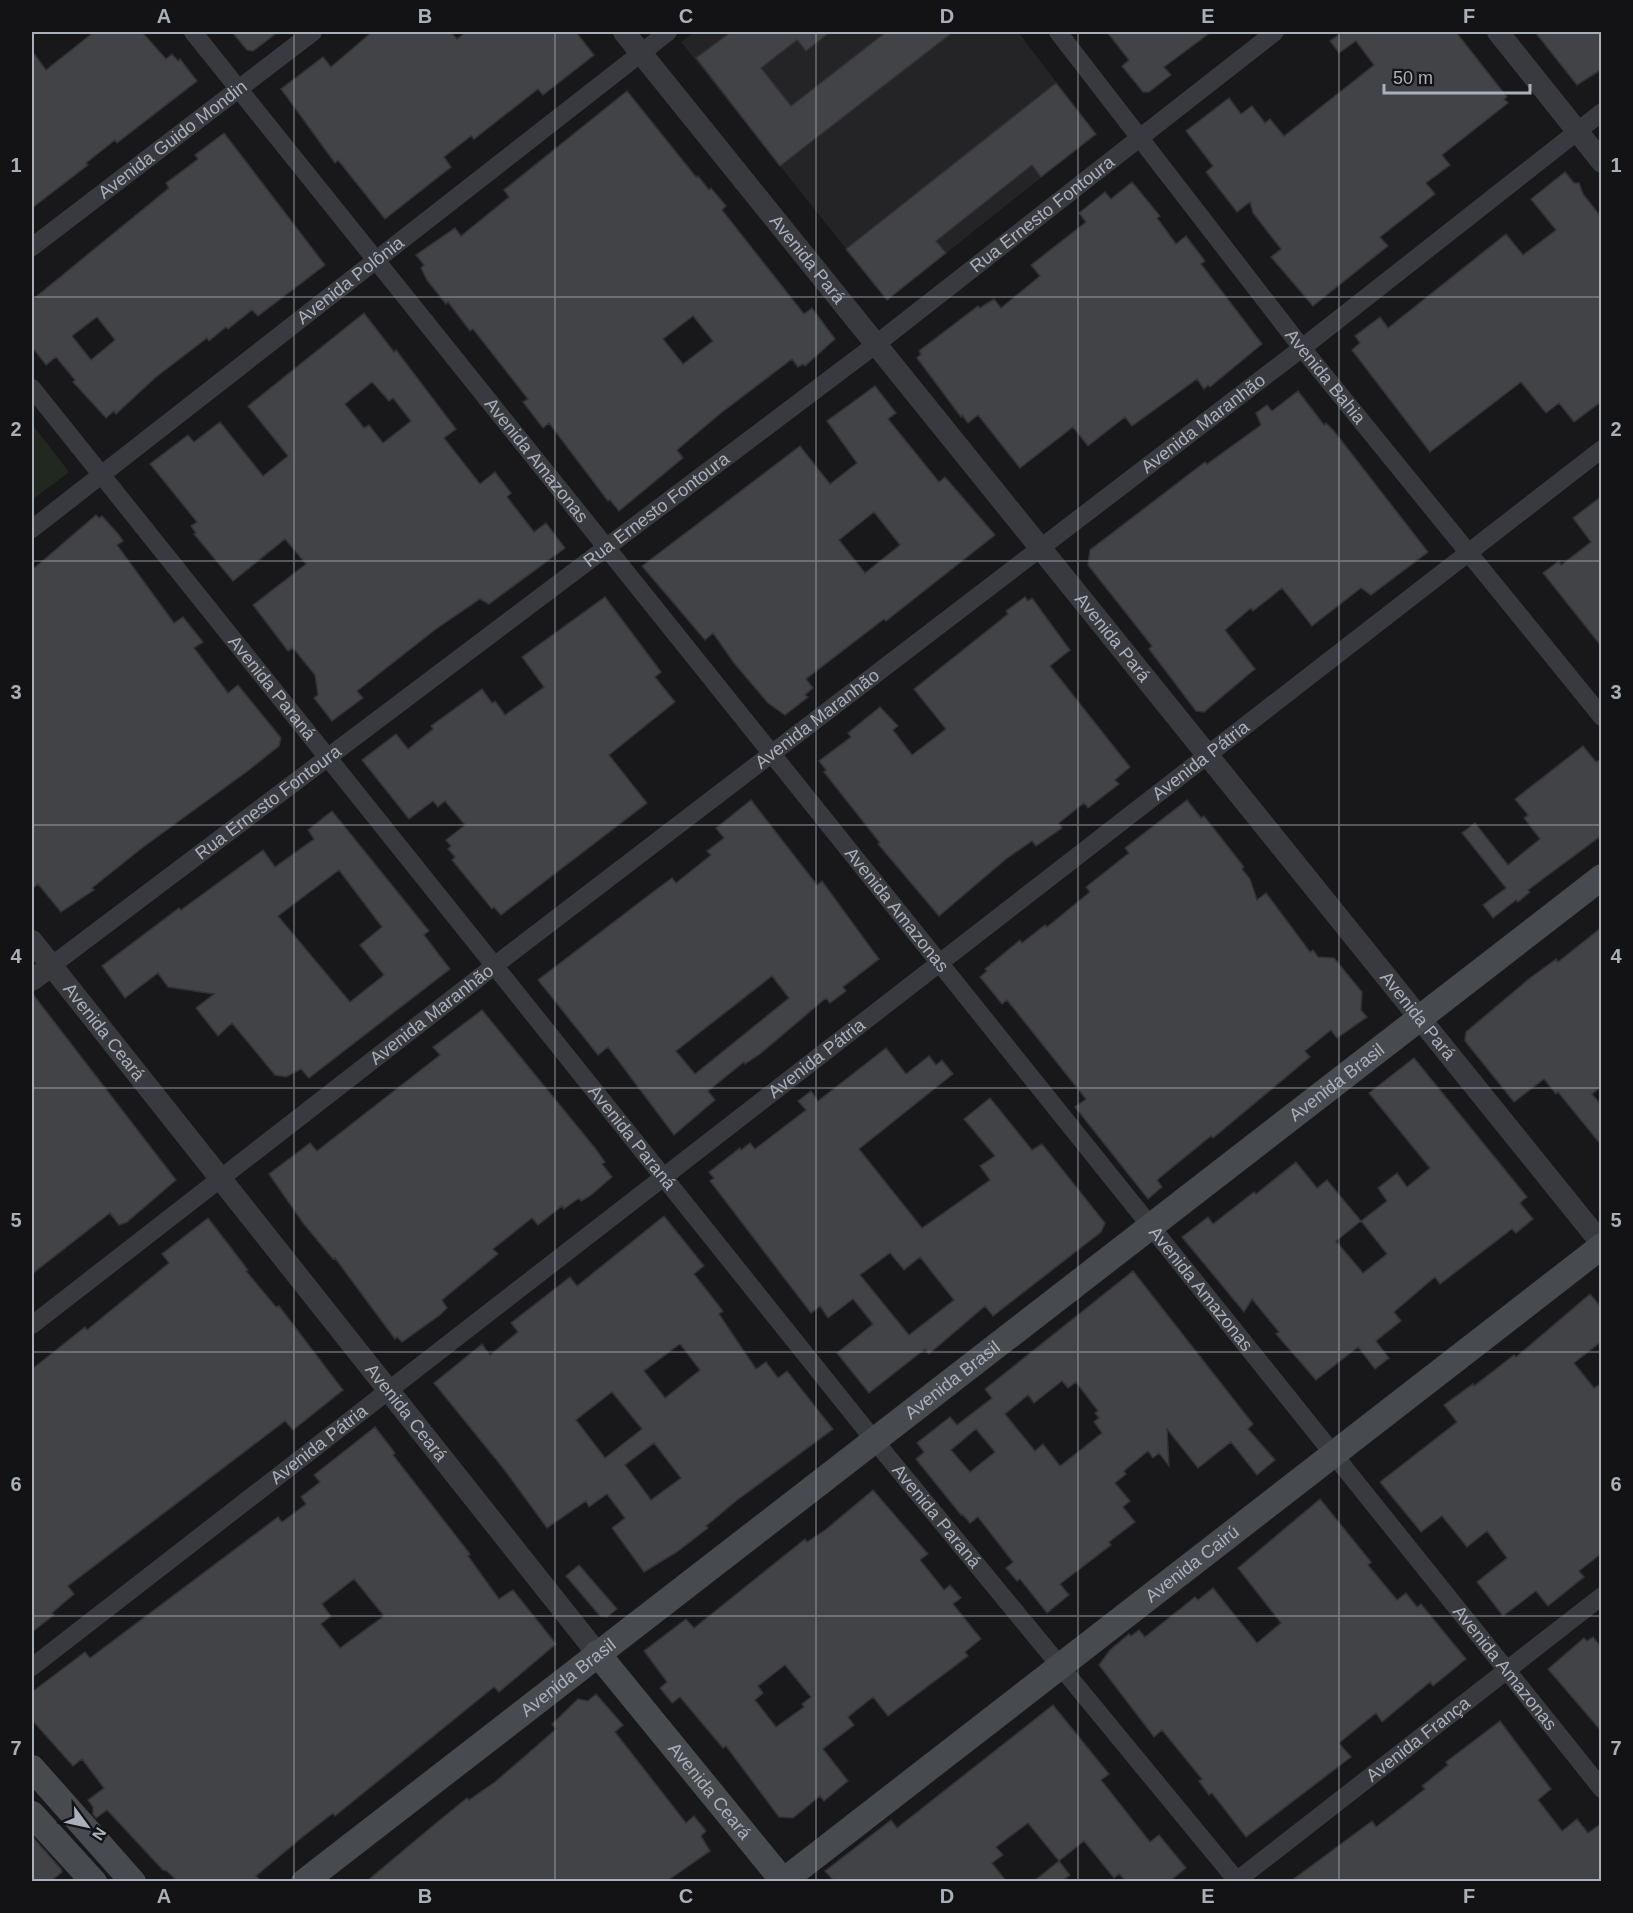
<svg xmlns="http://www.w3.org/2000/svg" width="1633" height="1913" viewBox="0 0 1633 1913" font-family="Arial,sans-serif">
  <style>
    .built { fill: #242427 }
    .green { fill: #202820 }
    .building { fill: #424347; stroke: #323236; stroke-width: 1.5; fill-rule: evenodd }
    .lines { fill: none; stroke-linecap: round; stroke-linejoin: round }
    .minor { stroke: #393a3f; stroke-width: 18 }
    .tertiary { stroke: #393a3f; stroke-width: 22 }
    .secondary { stroke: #474a4f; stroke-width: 26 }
    .grid { fill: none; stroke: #aab0ba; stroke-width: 1.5; stroke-opacity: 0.55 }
    .labels { text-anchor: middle; stroke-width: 5; stroke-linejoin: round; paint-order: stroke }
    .street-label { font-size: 18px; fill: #aab0ba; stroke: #131315 }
    .neatline { fill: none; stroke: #aab0ba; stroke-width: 2 }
    .grid-label { font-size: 20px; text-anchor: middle; font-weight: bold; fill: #aab0ba }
  </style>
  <rect width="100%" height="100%" fill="#18181a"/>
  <path class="built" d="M694 32H1018L1096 134 887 300 681 42Z"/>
  <path class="green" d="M32 424 69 472 32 500Z"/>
  <path class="building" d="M94 32H142L166 59 172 54 178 61 180 59 197 81 117 143 115 140 86 163 88 165 32 208V51L46 70Z
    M232 32H278L253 51 247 50Z
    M372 32H451L457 39 466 32H576L594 55 543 95 538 89 474 139 471 136 444 157 451 167 385 219 338 160 335 163 281 89 323 57 331 67Z
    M731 32H830L806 51 797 40 761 68 791 106 886 32H953L780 166 696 58Z
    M1107 32H1211L1164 67 1171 75 1149 92H1143L1122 66 1129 60Z
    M1343 32H1456L1507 97 1504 99 1508 103 1442 155 1450 165 1426 183 1435 194 1380 237 1388 246 1313 306 1271 257 1281 249 1253 213 1250 202 1237 212 1206 172 1213 166 1186 131 1229 98 1241 114 1252 106 1265 123 1270 119 1284 136 1374 65 1356 41 1339 53 1330 41Z
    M1535 32H1602V69L1577 85Z
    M1056 83 1096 134 1041 177 1032 165 936 241 946 253 887 300 846 249Z
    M627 91 696 177 698 176 709 190 711 188 726 206 722 210 804 314 812 308 835 339 805 366 803 364 798 367 792 359 721 413 677 450 683 458 619 511 610 500 608 501 549 423 543 428 523 402 528 399 473 329 470 331 448 302 446 304 427 280 421 268 424 265 416 255 455 228 461 236 509 197 504 190ZM693 316 713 341 683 364 663 339Z
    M224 133 325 265 258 316 252 310 228 329 226 327 209 341 207 338 156 377 116 414 114 411 106 418 73 382 75 380 56 357 46 365 32 347V300L169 188 166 183 198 159 195 155ZM97 317 115 340 91 360 72 336Z
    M1565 172 1574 183H1579L1583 194 1602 218V401L1574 422 1559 403 1546 413 1521 382 1430 452 1352 350 1360 343 1355 336 1380 317 1388 328 1506 234 1523 255 1556 230 1531 199Z
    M1132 182 1160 216 1157 218 1176 244 1186 236 1205 261 1201 264 1262 344 1210 387 1208 385 1204 389 1197 379 1132 426 1125 417 1088 446 1073 427 1020 468 978 415 968 423 962 415 961 417 917 358 921 354 919 351 978 306 980 308 994 299 1001 308 1040 276 1031 265 1086 222 1079 213 1105 192 1111 199Z
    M364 313 394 352 396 350 456 429 444 438 480 484 495 472 511 493 507 497 534 532 546 523 565 548 489 604 480 599 436 629 357 691 363 698 332 721 314 698 318 695 315 675 293 648 288 651 253 605 306 564 285 539 233 581 194 534 196 533 191 526 197 522 150 464 188 435 194 442 220 422 263 476 288 456 248 406ZM372 382 389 401 393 398 411 421 383 443 369 425 364 428 345 404Z
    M875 386 896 413 888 419 939 482 945 477 995 535 886 621 884 619 806 679 813 688 805 695 808 697 785 715 768 703 734 663 713 633 705 640 642 566 800 446 830 484 857 463 827 421ZM874 512 900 545 865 573 839 540Z
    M1298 391 1324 425 1326 423 1334 431 1428 552 1371 595 1361 588 1312 626 1282 588 1253 611 1251 608 1225 630 1255 669 1204 712 1196 711 1149 649 1152 646 1088 565 1090 550 1205 462 1207 464 1261 425 1256 413 1267 405 1272 411Z
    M1602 496V647L1543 573 1559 561 1561 565 1591 542 1573 518Z
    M96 515 99 518 102 516 119 535 123 541 117 545 174 623 183 617 203 642 194 648 228 693 238 685 281 738 279 746 249 770 142 848 92 888 94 890 61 912 38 884 32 889V570Z
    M605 597 661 672 655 677 675 702 609 755 647 803 501 915 494 907 492 909 452 860 455 857 448 849 451 846 446 840 465 825 445 801 438 807 433 801 409 819 362 760 396 734 408 749 433 729 431 726 482 689 492 703 495 701 505 715 544 687 522 657Z
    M1025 597 1028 601 1032 598 1070 650 1050 666 1130 767 1115 780 1119 784 1088 808 1084 803 1059 823 1062 828 1036 846 1032 841 1006 859 939 916 878 844 880 843 824 772 826 770 819 761 851 737 848 733 880 707 898 726 893 730 912 755 946 729 914 689 1008 614 1006 611Z
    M1583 746 1596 762 1602 759V835L1528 890 1530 892 1518 902 1516 900 1493 918 1483 905 1506 888 1462 833 1475 823 1508 865 1540 839 1524 818 1528 815 1515 799Z
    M751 800 817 885 822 881 879 959 843 987 846 991 830 1003 826 998 760 1054 745 1064 744 1062 708 1091 715 1100 674 1135 608 1047 598 1055 538 980 653 892 672 878 676 883 711 855 707 851 724 838 716 828ZM772 976 789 998 695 1074 676 1051Z
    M1187 800 1201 818 1204 816 1244 867 1242 869 1250 879 1257 900 1266 893 1310 952 1313 950 1318 957 1334 958 1362 992 1361 1010 1367 1017 1337 1038 1331 1030 1305 1051 1310 1057 1213 1138 1211 1136 1157 1180 1162 1187 1148 1199 1075 1107 1086 1099 1007 1000 1002 1004 980 977 987 971 985 969 1020 940 1022 943 1045 925 1047 927 1090 892 1086 887 1129 853 1125 848Z
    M332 811 429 931 424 935 450 969 309 1078 301 1069 286 1077 275 1075 232 1023 218 1036 196 1008 214 994 168 987 158 973 125 998 102 966 179 908 181 910 263 850 275 867 314 839 308 830ZM339 870 382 927 360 945 384 975 350 1002 278 916Z
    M1602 927V1086L1592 1094 1602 1106V1146L1558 1092 1556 1094 1544 1079 1514 1102 1465 1041 1466 1032 1530 978 1556 959 1558 962Z
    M32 993 176 1180 127 1222 119 1225 110 1213 32 1274Z
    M482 1010 595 1148 605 1162 602 1164 612 1177 590 1196 581 1201 579 1198 564 1209 562 1206 538 1225 532 1218 493 1249 498 1254 442 1300 447 1308 440 1315 402 1342 397 1337 395 1339 335 1258 333 1259 303 1223 269 1174 310 1143 317 1151 440 1055 433 1047Z
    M886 1048 906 1074 929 1056 936 1065 942 1060 953 1074 859 1149 922 1228 990 1180 980 1166 995 1156 964 1119 990 1098 1032 1150 1042 1144 1105 1223 1101 1232 993 1316 985 1306 929 1354 925 1349 869 1393 837 1353 873 1324 853 1299 828 1318 820 1306 811 1313 710 1181 714 1178 709 1172 740 1148 741 1150 750 1143 755 1149 806 1110 798 1101 811 1091 818 1101ZM890 1253 904 1270 920 1257 954 1300 909 1335 860 1275Z
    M1414 1058 1527 1197 1520 1203 1533 1219 1516 1233 1512 1229 1440 1284 1435 1277 1394 1312 1401 1321 1376 1341 1389 1358 1375 1369 1358 1347 1316 1380 1276 1334 1279 1332 1252 1299 1244 1312 1182 1237 1208 1217 1213 1224 1254 1192 1256 1194 1296 1162 1317 1188 1327 1180 1361 1221 1387 1201 1378 1188 1397 1173 1407 1187 1430 1168 1369 1093ZM1361 1221 1387 1254 1363 1273 1336 1241Z
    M664 1216 704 1266 694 1274 723 1311 719 1314 756 1369 766 1362 778 1378 787 1371 833 1429 736 1501 706 1526 708 1528 677 1552 644 1572 612 1528 625 1518 607 1494 589 1507 586 1501 547 1528 503 1468 434 1383 482 1344 490 1355 518 1332 511 1323 570 1277 577 1286ZM680 1344 700 1370 665 1398 644 1371ZM612 1392 642 1429 605 1458 576 1420ZM654 1443 681 1478 651 1500 625 1465Z
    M208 1218 248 1270 246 1271 276 1307 279 1306 343 1390 293 1430 285 1421 68 1586 74 1594 52 1613 54 1615 32 1632V1369L85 1327 87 1330 169 1263 162 1254Z
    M1133 1271 1253 1424 1248 1429 1275 1460 1257 1475 1231 1442 1198 1468 1167 1429 1169 1466 1159 1453 1153 1458 1148 1451 1124 1471 1126 1474 1115 1483 1130 1501 1123 1507 1135 1522 1109 1542 1111 1545 1060 1584 1069 1595 1047 1613 1020 1579 1017 1581 1006 1568 1013 1562 978 1517 970 1523 962 1514 961 1515 916 1459 924 1452 917 1443 950 1417 957 1425 992 1398 985 1389ZM1062 1381 1068 1388 1076 1382 1098 1411 1095 1413 1099 1418 1094 1422 1102 1433 1060 1466 1043 1444 1035 1451 1005 1414 1028 1395 1034 1403ZM976 1429 995 1452 970 1472 951 1450Z
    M1590 1294 1602 1308V1341L1574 1363 1594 1388 1602 1383V1553L1579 1571 1584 1577 1548 1606 1536 1591 1503 1616 1477 1582 1507 1558 1487 1531 1467 1547 1442 1516 1421 1532 1380 1482 1457 1422 1444 1405 1473 1384 1474 1386 1514 1355 1516 1357Z
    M375 1427 395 1453 393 1455 470 1554 468 1556 499 1599 513 1590 556 1644 499 1692 494 1687 335 1816 333 1813 300 1839 256 1876 261 1881H177L167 1871 163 1870 107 1810 96 1818 93 1814V1807L88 1800 104 1788 82 1759 73 1766 32 1720V1692L85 1652 90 1658 278 1517 282 1522 306 1504 301 1497 320 1482 314 1475ZM354 1579 384 1616 340 1648 321 1624 331 1616 322 1604Z
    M873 1490 928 1554 920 1560 944 1590 950 1585 961 1598 953 1604 981 1639 965 1652 968 1656 888 1716 873 1697 848 1717 854 1725 823 1749 848 1781 824 1801 820 1796 793 1818 779 1817 726 1746 723 1748 680 1697 672 1703 660 1688 667 1682 644 1651 686 1619 694 1628 805 1539 807 1542 824 1531ZM785 1665 811 1697 802 1704 804 1707 776 1727 755 1700 763 1693 758 1686Z
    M1320 1499 1371 1562 1368 1565 1397 1600 1406 1593 1417 1607 1421 1604 1466 1659 1433 1686 1430 1682 1382 1722 1376 1713 1339 1743 1351 1757 1246 1837 1212 1793 1209 1795 1199 1781 1202 1779 1162 1730 1154 1737 1099 1665 1110 1650 1129 1634 1131 1636 1139 1630 1145 1637 1195 1597 1198 1600 1213 1588 1257 1643 1281 1623 1238 1568Z
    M579 1565 617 1609 607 1617 600 1616 566 1576Z
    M1593 1637 1602 1648V1732L1548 1669 1584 1638 1587 1641Z
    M596 1694 623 1725 615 1732 686 1823 694 1816 706 1831 701 1836 710 1851 667 1881H367L435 1824 467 1798 469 1800 495 1782 524 1757 556 1729 552 1724 578 1699 588 1701Z
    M1053 1705 1109 1774 1101 1780 1150 1842 1159 1835 1186 1868 1170 1881H1126L1119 1874 1114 1878 1084 1841 1059 1861 1028 1823 996 1847 1003 1855 992 1863 1006 1881H834L825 1871 891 1820 897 1828Z
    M1500 1721 1551 1789 1538 1800 1562 1831 1577 1819 1588 1833 1602 1823V1881H1291L1372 1821 1376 1827 1425 1789 1422 1786 1448 1765 1446 1762Z
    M32 1836 61 1869 62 1872 51 1881H32Z
    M1059 1861 1070 1875 1062 1881H1034Z"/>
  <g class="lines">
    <g class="minor">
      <path id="s1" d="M193 32 1602 1789"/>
      <path id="s2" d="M1058 32 1302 348 1602 717"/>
      <path id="s3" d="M32 247 313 32"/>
      <path id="s4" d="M32 388 874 1440 1238 1882"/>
      <path id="s5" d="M32 529 668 32"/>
      <path id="s6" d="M51 966 875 345 1275 32"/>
      <path id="s7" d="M32 1325 494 966 1302 348 1602 112"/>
      <path id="s8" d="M32 1667 1602 449"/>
      <path id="s9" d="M1235 1882 1602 1596"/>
    </g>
    <g class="tertiary">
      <path id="s10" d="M624 32 1602 1244"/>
      <path d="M1498 32 1602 162"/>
      <path id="s11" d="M32 941 597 1653"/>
      <path d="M32 980 51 966"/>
    </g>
    <g class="secondary">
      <path id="s12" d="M597 1653 784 1882"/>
      <path d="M32 1768 133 1882"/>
      <path d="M32 1814 94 1882"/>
      <path id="s13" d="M304 1882 1602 877"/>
      <path id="s14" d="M782 1882 1602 1246"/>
    </g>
  </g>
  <path class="grid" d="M294 32V1882M555 32V1882M816 32V1882M1078 32V1882M1339 32V1882M32 297H1602M32 561H1602M32 825H1602M32 1088H1602M32 1352H1602M32 1616H1602"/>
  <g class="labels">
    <g class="street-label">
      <text dy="6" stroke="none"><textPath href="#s3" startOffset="177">Avenida Guido Mondin</textPath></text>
      <text dy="6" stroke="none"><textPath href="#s6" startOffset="1244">Rua Ernesto Fontoura</textPath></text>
      <text dy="6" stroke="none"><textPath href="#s10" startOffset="292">Avenida Pará</textPath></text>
      <text dy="6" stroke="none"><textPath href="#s5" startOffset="404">Avenida Polônia</textPath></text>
      <text dy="6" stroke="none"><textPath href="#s2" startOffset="436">Avenida Bahia</textPath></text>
      <text dy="6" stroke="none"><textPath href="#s7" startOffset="1478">Avenida Maranhão</textPath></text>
      <text dy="6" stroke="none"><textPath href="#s1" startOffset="549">Avenida Amazonas</textPath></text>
      <text dy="6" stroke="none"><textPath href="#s6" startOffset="758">Rua Ernesto Fontoura</textPath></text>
      <text dy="6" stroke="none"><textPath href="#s10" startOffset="778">Avenida Pará</textPath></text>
      <text dy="6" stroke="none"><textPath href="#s4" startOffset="384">Avenida Paraná</textPath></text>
      <text dy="6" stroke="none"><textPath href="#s7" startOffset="992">Avenida Maranhão</textPath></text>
      <text dy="6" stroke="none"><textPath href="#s8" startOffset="1479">Avenida Pátria</textPath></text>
      <text dy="6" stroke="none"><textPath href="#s6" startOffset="272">Rua Ernesto Fontoura</textPath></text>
      <text dy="6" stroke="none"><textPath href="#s1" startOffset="1125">Avenida Amazonas</textPath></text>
      <text dy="6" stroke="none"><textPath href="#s7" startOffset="506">Avenida Maranhão</textPath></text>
      <text dy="6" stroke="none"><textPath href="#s10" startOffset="1264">Avenida Pará</textPath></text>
      <text dy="6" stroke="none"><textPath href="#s11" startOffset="116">Avenida Ceará</textPath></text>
      <text dy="6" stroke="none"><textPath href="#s8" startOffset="993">Avenida Pátria</textPath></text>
      <text dy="6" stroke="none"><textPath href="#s13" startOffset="1306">Avenida Brasil</textPath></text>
      <text dy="6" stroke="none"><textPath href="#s4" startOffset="960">Avenida Paraná</textPath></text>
      <text dy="6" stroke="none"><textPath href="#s1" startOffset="1611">Avenida Amazonas</textPath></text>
      <text dy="6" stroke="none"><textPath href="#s13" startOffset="820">Avenida Brasil</textPath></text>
      <text dy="6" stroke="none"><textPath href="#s11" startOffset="602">Avenida Ceará</textPath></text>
      <text dy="6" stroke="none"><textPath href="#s8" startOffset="363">Avenida Pátria</textPath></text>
      <text dy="6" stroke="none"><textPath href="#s4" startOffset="1446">Avenida Paraná</textPath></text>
      <text dy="6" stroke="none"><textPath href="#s14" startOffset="519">Avenida Cairú</textPath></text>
      <text dy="6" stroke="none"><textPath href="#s1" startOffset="2097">Avenida Amazonas</textPath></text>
      <text dy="6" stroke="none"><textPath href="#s13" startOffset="334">Avenida Brasil</textPath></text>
      <text dy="6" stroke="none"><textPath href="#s9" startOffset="232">Avenida França</textPath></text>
      <text dy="6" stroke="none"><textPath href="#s12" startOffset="178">Avenida Ceará</textPath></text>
    </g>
  </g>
  <rect width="1633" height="1913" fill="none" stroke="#131315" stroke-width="66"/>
  <g transform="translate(87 1826) rotate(123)" stroke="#131315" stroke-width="4.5" paint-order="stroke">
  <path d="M0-4.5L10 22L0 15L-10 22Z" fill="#aab0ba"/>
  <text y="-9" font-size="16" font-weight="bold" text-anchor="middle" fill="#aab0ba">N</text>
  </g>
  <path d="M1384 84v9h146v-9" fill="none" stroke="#aab0ba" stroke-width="3"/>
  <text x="1393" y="84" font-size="18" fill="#aab0ba" stroke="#131315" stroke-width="4.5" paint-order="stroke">50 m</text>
  <rect x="33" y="33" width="1567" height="1847" class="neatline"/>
  <g class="grid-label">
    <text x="164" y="23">A</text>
    <text x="425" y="23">B</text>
    <text x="686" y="23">C</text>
    <text x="947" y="23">D</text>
    <text x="1208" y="23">E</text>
    <text x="1469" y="23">F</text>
    <text x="16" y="172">1</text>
    <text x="1616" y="172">1</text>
    <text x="16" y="436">2</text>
    <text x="1616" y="436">2</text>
    <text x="16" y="699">3</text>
    <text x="1616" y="699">3</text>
    <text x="16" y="963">4</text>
    <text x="1616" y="963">4</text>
    <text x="16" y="1227">5</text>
    <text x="1616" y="1227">5</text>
    <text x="16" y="1491">6</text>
    <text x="1616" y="1491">6</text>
    <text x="16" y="1755">7</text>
    <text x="1616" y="1755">7</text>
    <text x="164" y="1903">A</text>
    <text x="425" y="1903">B</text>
    <text x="686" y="1903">C</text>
    <text x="947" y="1903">D</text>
    <text x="1208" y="1903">E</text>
    <text x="1469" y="1903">F</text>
  </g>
</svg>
